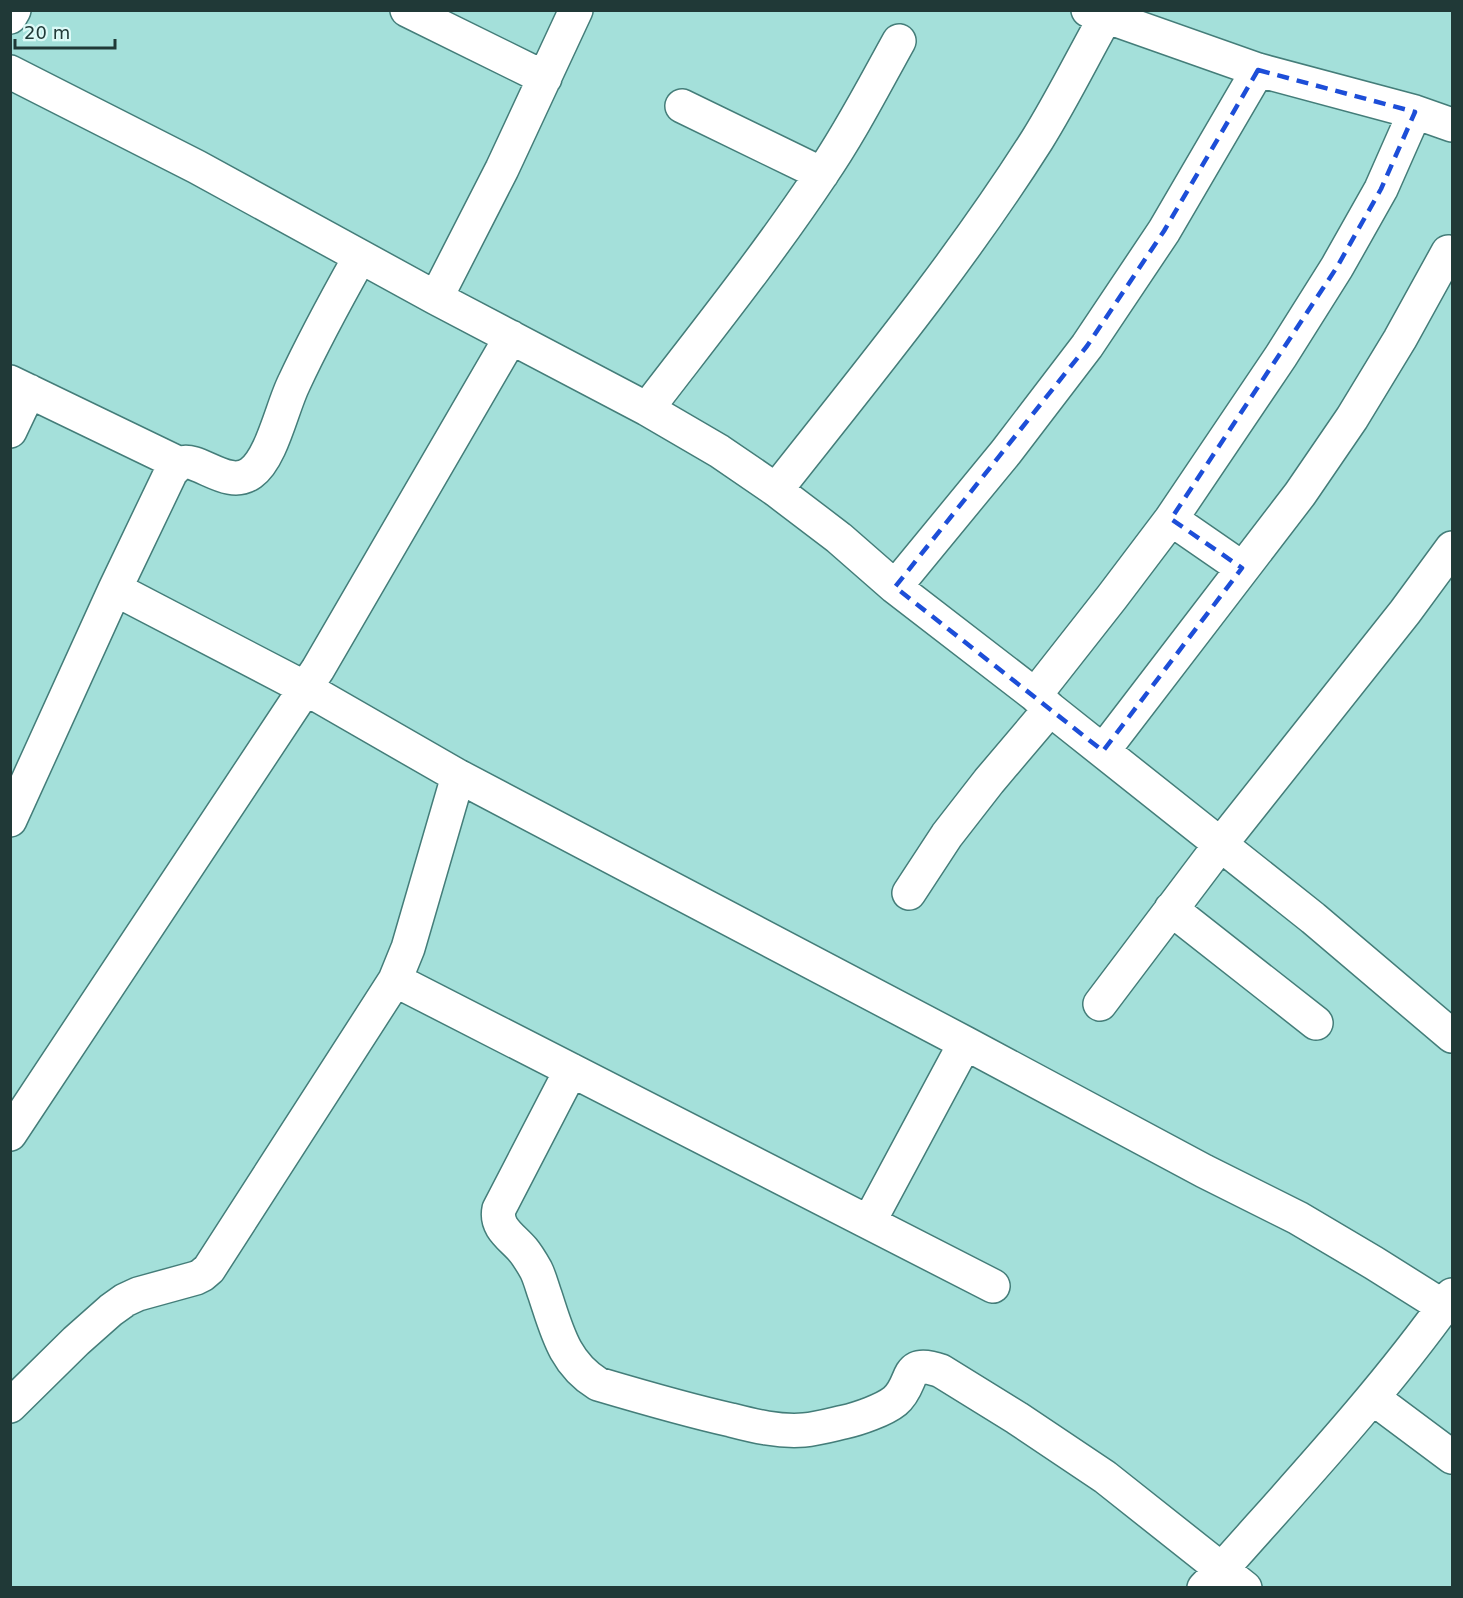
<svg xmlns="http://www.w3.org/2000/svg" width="1463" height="1598" viewBox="0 0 1463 1598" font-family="'DejaVu Sans',sans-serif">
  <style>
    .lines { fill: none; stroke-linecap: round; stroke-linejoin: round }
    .minor-casing { stroke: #447d79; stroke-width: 36 }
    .minor { stroke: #fff; stroke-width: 33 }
    .marked { fill: none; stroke: #1d4ed8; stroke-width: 4.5; stroke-dasharray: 12 8; stroke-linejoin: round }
  </style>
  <rect width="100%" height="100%" fill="#a4e0da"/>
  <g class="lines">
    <defs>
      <path id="minor" d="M407 10 545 78
        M1088 10 1258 70 1415 112 1452 125
        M10 17 14 10
        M10 72 197 167 436 298 647 409 719 451 776 490 839 538 895 587 1035 695 1050 709 1313 918 1452 1036
        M682 106 822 174
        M436 298 502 169 576 10
        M10 382 180 464
        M647 409C706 332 767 256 821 175 850 133 874 86 899 41
        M10 431 29 391
        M776 490C866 376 959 263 1037 140 1062 100 1083 57 1106 16
        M1171 519 1242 568
        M895 587 1006 452 1087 346 1164 231 1258 70
        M115 589 305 688 458 776 965 1043 1204 1171 1298 1218 1374 1263 1444 1307
        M1035 695 1112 597 1171 519 1281 356 1337 267 1381 189 1415 112
        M1103 751 1300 494 1352 418 1400 339 1448 252
        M10 820 115 589 171 472C174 469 177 465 181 463 199 457 228 490 251 473 272 458 282 407 294 383 314 340 337 298 360 257
        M909 893 947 835 989 781 1050 709
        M1171 909 1316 1023
        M395 980 993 1286
        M1100 1004 1220 845 1405 612 1452 548
        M571 1070 499 1209C495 1228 512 1237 523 1250 528 1256 532 1263 536 1270 540 1278 542 1287 545 1295 557 1331 564 1363 598 1384 642 1397 686 1410 731 1420 754 1426 779 1432 804 1430 817 1429 831 1425 844 1422 858 1419 884 1410 895 1401 916 1383 902 1357 941 1371L1017 1418 1105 1477 1245 1588
        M10 1134 318 669 511 337
        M869 1222 965 1043
        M1373 1398 1452 1457
        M10 1406 76 1341 111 1310 125 1300 138 1294 196 1278 202 1275 209 1269 395 980 408 948 458 776
        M1204 1588 1222 1569C1301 1480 1383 1392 1452 1295"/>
    </defs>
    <use href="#minor" class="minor-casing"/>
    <use href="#minor" class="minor"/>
  </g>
  <path class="marked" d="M1258 70 1415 112 1381 189 1337 267 1171 519 1242 568 1103 751 895 587 1087 346 1164 231Z"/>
  <rect width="1463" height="1598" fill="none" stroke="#203937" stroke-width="24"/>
  <path d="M15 39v9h100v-9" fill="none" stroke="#203937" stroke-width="3"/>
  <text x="24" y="39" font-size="18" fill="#203937" stroke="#ddfaf7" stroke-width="4.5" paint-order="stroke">20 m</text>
</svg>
